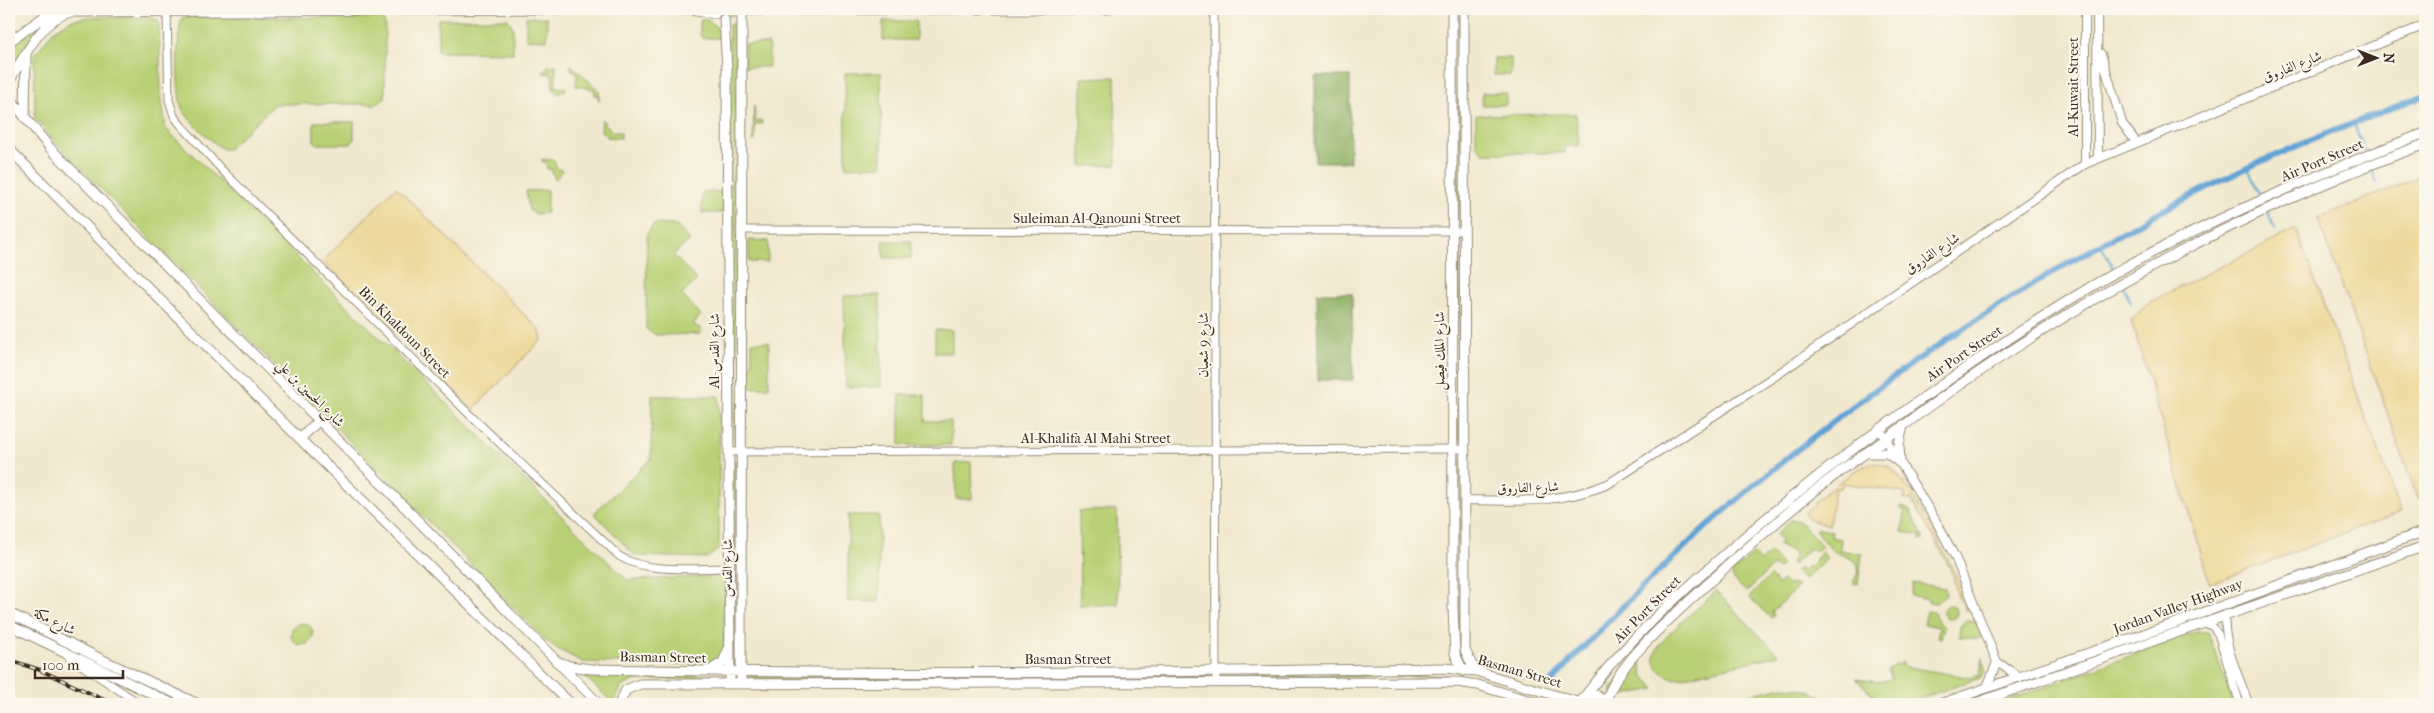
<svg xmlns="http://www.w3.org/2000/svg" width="2434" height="713" viewBox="0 0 2434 713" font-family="'IM FELL French Canon',Amiri,serif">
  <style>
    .green { fill: #b9d176; stroke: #7a7e4a }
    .forest { fill: #92b367; stroke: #666e42 }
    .sand { fill: #eeda9e; stroke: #94825e }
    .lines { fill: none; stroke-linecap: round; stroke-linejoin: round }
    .stream { stroke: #61a2d4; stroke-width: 2 }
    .canal { stroke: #61a2d4; stroke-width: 6 }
    .tertiary-casing { stroke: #968a76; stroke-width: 9 }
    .secondary-casing { stroke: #968a76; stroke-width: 10 }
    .primary-casing { stroke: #968a76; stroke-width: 11 }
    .trunk-casing { stroke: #968a76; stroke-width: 11 }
    .tertiary { stroke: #fff; stroke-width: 7 }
    .secondary { stroke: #fff; stroke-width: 8 }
    .primary { stroke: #fff; stroke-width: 9 }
    .trunk { stroke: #fff; stroke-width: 9 }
    .rail-casing { stroke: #3b2a1e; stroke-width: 4 }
    .rail { stroke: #fbf7ec; stroke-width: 2; stroke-dasharray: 5.5; stroke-linecap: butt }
    .labels { text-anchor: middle; stroke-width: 4; stroke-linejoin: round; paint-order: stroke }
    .street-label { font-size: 14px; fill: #3b2a1e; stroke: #fbf7ec }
  </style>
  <rect width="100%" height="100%" fill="#fbf7ec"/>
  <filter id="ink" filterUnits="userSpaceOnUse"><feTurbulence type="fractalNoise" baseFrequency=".02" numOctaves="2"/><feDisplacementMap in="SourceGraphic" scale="10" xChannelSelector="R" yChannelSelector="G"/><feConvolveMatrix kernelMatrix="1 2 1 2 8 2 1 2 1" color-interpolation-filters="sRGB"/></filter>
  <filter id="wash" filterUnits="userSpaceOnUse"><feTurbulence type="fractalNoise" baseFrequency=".0096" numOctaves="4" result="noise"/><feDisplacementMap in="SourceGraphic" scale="20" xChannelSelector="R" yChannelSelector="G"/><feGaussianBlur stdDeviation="1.12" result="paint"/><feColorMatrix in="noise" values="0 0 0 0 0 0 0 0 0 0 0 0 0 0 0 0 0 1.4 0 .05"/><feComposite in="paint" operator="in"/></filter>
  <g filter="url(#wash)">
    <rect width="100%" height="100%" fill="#f1e9cf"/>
    <path class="green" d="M716 9H744L731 16 720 14Z
      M58 11V13L9 77V47Z
      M1459 15 1461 220H1459L1457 203Z
      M88 17H152L159 22 161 94 166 129 627 580 725 576 724 649 713 665 583 662 559 650 545 640 54 141 35 118 34 56 53 31 71 20Z
      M183 17 382 18 385 24V99L375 104H275L228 149H223C213 143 186 118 182 108 176 94 176 30 183 17Z
      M526 17H547V40L526 39Z
      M438 19H508L513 28V53L438 52Z
      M706 19 718 28 720 38H702L700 34V20Z
      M883 21H916V40H883Z
      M732 23 736 24 737 442 735 443 733 406 729 25Z
      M744 44H769V67H745Z
      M1494 58H1511V75H1494Z
      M556 65V87L566 88 565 91 558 94 553 89 552 74 543 73 548 66Z
      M571 65 599 90V101L598 96 595 95 594 89 576 86 577 78 575 71 571 70Z
      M845 73H881L882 166 846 167Z
      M1115 77 1116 165 1081 166V78Z
      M1482 93H1506V105H1482Z
      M754 106 755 121H762V124H755V141H753Z
      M1576 114 1579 146H1565V153H1483L1476 145V115Z
      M602 119 612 132H621V138L607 137 601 131Z
      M314 122H354V139L351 144H318L314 141Z
      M543 159 554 160 557 169 562 170 555 180 551 169H547L546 162 541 161Z
      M547 190V213L536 214 529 210 526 191Z
      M702 192H722V213H702Z
      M654 224 676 225 690 240 673 255 697 280 682 295 701 315 693 324 701 329V334L656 335 646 329 647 233Z
      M1457 239H1460V441L1458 440Z
      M749 240 768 241V262H749Z
      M883 241H911V258H884Z
      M880 295 881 387H846L844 296Z
      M935 330H952V353H935Z
      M752 342H769V387L747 388V372L752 365Z
      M900 395H925V421H951V445H900Z
      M652 396H719V549L707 558 635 556 594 513 651 459Z
      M1457 459H1460V664Z
      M731 461H736L738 665H732Z
      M971 462 972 499H956L955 463Z
      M1902 506 1910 511 1923 537V540H1920V535L1902 532 1905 511 1899 508Z
      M1117 510 1118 604 1080 606 1079 511Z
      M848 515H879V602L848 601Z
      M1791 520 1799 521 1822 546 1815 552 1810 548 1793 565 1791 563 1795 556 1793 552 1779 546 1781 540 1776 534Z
      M1818 529 1832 531 1831 537 1841 539 1840 550 1862 554 1858 584 1853 583C1854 579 1857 576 1858 572 1862 557 1839 557 1831 549 1825 544 1820 537 1816 530Z
      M1822 551 1827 559 1804 580 1795 572 1799 568 1803 572 1808 566 1810 568 1816 558 1821 555 1819 553Z
      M1770 552 1782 565 1778 569 1773 566 1746 592 1732 578V573L1753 554 1760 562Z
      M1770 576 1778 584 1783 580 1788 585 1795 584 1798 587 1772 612 1774 616 1771 618 1749 597Z
      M1913 583 1945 588 1946 595 1936 603 1928 602V599L1911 595Z
      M1716 591 1779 655 1676 679C1665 676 1650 667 1656 652 1662 636 1702 605 1716 591Z
      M1943 612a7 7 0 1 1 14 0a7 7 0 1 1-14 0Z
      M1927 611 1934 612 1938 622 1944 627 1941 638 1937 637 1939 627 1924 624Z
      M1967 621 1978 622 1982 637 1977 639 1959 637 1960 626Z
      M291 634a11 11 0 1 1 22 0a11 11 0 1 1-22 0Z
      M2196 632H2208L2234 704H1997Z
      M1983 658 1985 672 1980 678 1904 704H1883L1856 679 1878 682 1892 679 1888 669 1903 662 1902 666 1973 678 1975 675 1979 676Z
      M1640 659 1643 675 1655 689 1613 697 1611 689Z
      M581 673 725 676V678L635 680 621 687 614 704Z
      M1231 675H1436L1447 676 1223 678Z
      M742 676H966L968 678 750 680Z
      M1208 677 1168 679H989L988 677Z
      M1782 687C1800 687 1819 692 1833 704H1710Z"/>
    <path class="forest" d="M1315 76H1350V162H1315Z
      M1317 293H1352L1353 380H1318Z"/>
    <path class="sand" d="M2425 175V503L2417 497 2318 218Z
      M396 187 539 329 542 339 473 410 323 261Z
      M2296 229 2401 512 2210 584 2131 320 2150 302Z
      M1871 463C1879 464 1886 464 1893 470 1912 487 1963 583 1969 609L1965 610V605L1958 597 1953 575 1941 550 1911 500 1904 499 1905 493 1843 483 1841 488H1835L1829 525C1820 523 1808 522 1805 512L1815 505 1814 502 1854 471Z"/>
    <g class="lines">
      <path class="stream" d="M2354 124 2365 152
        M2248 168 2261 198
        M2371 168 2377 183
        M2268 213 2275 230
        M2101 245 2114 270
        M2123 287 2131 303"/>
      <path class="canal" d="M1549 685C1743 467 1985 294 2247 168 2304 141 2366 119 2425 95"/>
    </g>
  </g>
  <g filter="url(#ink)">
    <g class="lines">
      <defs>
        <path id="tertiary" d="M1214 9 1216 682
          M167 12 169 100 174 116 180 124 222 170 471 416 619 556C647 574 696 568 729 568
          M741 230 1464 231
          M728 452 1465 449
          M2226 614C2221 640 2241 680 2249 704
          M2204 622 2213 627 2218 634 2240 704
          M69 657 140 704"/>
        <path id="secondary" d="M2085 9V164
          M2097 9 2098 158
          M2101 54 2122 123 2136 142
          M1879 428 1936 521 1955 557 1997 662 2019 677
          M1465 500C1516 501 1559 504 1608 484L1772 378 2085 164 2425 25
          M1987 687 1997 662"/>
        <path id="primary" d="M627 9H691L715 13
          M978 9H981
          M995 9H1108
          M1217 9H1241
          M1452 9 1453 608 1455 654 1463 671
          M1464 9 1465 650 1472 665 1479 671
          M746 10 959 9
          M724 18 727 69 730 678
          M9 42 55 9
          M9 81C25 57 40 19 71 12L559 9
          M1866 453H1887L1900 463
          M1900 463 1899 445 1903 425
          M9 613 103 660 198 704
          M9 625 173 704
          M556 661 570 666 591 669C875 675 1160 673 1444 668L1476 671 1577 702
          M709 671 723 662 728 650
          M741 679 742 15
          M1585 696C1631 635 1691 584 1749 533 1824 468 1904 410 1986 354 2040 318 2095 282 2153 252 2241 207 2332 168 2425 133
          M1583 697 1596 695 1608 704
          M1606 701C1618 662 1670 619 1700 591 1743 551 1787 511 1834 476 1851 462 1870 451 1887 438 2050 314 2233 214 2425 144
          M619 704 626 690 640 684 1457 682 1478 685 1540 704"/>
        <path id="trunk" d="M9 41H10
          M9 97 50 148 599 704
          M25 118 26 54
          M9 149 314 453 571 704
          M300 439 319 420
          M1940 704 2170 625 2425 531
          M1973 704 2425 546"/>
      </defs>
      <use href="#tertiary" class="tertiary-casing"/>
      <use href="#secondary" class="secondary-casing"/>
      <use href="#primary" class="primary-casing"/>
      <use href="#trunk" class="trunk-casing"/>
      <use href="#tertiary" class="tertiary"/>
      <use href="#secondary" class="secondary"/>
      <use href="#primary" class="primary"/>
      <use href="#trunk" class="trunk"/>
      <defs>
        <path id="rail" d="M9 660 40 670 113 704"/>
      </defs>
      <use href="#rail" class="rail-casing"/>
      <use href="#rail" class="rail"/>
    </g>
  </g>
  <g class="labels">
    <g class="street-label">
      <text transform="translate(2292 66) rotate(-22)" y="5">شارع الفاروق</text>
      <text transform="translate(2073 87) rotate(-90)" y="5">Al-Kuwait Street</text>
      <text transform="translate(2322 160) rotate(-23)" y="5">Air Port Street</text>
      <text x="1097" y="223">Suleiman Al-Qanouni Street</text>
      <text transform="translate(1932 253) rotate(-34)" y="5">شارع الفاروق</text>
      <text transform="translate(405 332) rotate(45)" y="5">Bin Khaldoun Street</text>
      <text transform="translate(1203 345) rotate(-90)" y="5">شارع 9 شعبان</text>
      <text transform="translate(714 351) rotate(-90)" y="5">Al-شارع القدس</text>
      <text transform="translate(1439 351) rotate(-90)" y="5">شارع الملك فيصل</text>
      <text transform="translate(1964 353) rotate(-34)" y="5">Air Port Street</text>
      <text transform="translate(311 393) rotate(45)" y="5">شارع الحسين بن علي</text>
      <text x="1096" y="443">Al-Khalifa Al Mahi Street</text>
      <text transform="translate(1528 487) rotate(-2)" y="5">شارع الفاروق</text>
      <text transform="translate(727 568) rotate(-90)" y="5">شارع القدس</text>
      <text transform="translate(2178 606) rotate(-20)" y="5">Jordan Valley Highway</text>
      <text transform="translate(1647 609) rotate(-45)" y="5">Air Port Street</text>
      <text transform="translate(55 621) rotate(26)" y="5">شارع مكة</text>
      <text transform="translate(663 657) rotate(1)" y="5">Basman Street</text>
      <text x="1068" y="664">Basman Street</text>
      <text transform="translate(1520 671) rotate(16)" y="5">Basman Street</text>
    </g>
  </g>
  <rect width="2434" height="713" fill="none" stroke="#fbf7ec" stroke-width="30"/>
  <g transform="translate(2376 58) rotate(90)" stroke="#fbf7ec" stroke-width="4" paint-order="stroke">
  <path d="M0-4L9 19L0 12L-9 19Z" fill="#3b2a1e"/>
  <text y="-8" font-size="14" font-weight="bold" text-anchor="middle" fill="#3b2a1e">N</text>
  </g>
  <path d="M35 670v8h88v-8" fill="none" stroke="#3b2a1e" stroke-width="2.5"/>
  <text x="42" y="670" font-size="15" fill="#3b2a1e" stroke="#fbf7ec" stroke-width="4" paint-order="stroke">100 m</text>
</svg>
